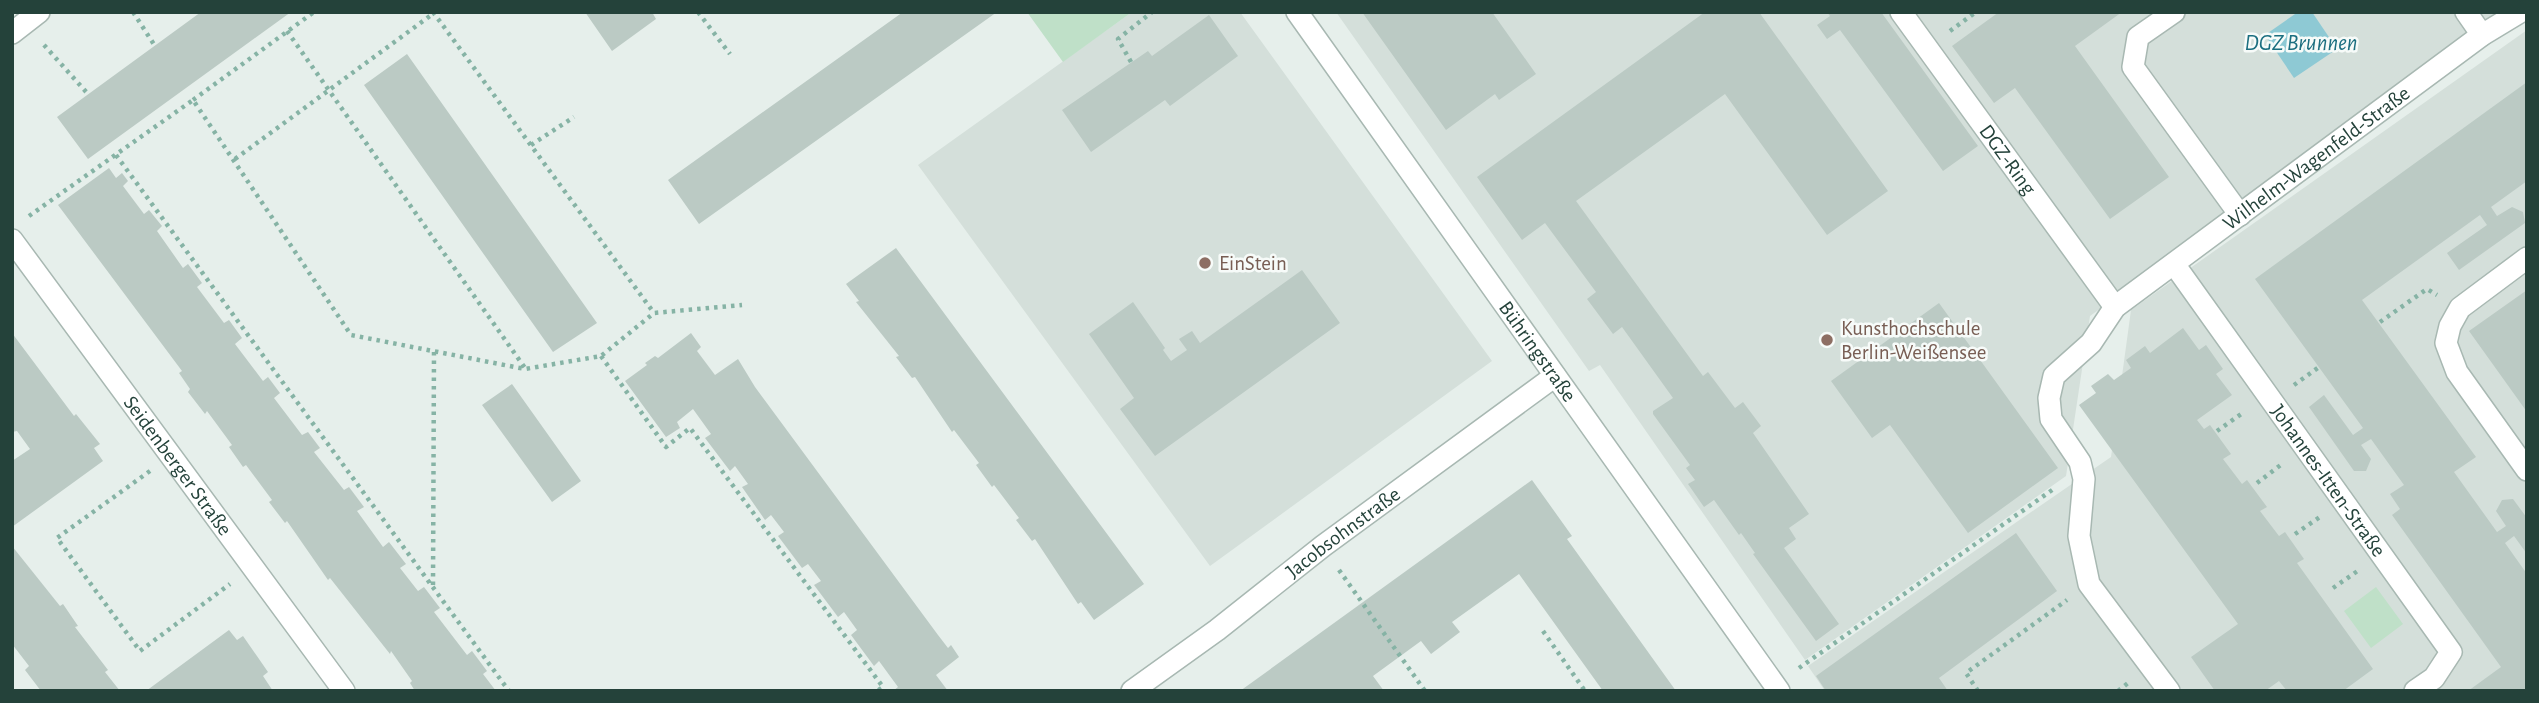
<svg xmlns="http://www.w3.org/2000/svg" width="2539" height="703" viewBox="0 0 2539 703" font-family="'Alegreya Sans',sans-serif">
  <style>
    .built { fill: #d4dfda }
    .green { fill: #bfe0c8 }
    .water { fill: #8ec9d4 }
    .building { fill: #bbcac4 }
    .lines { fill: none; stroke-linecap: round; stroke-linejoin: round }
    .minor-casing { stroke: #a8b8b2; stroke-width: 24 }
    .path { stroke: #86b3a5; stroke-width: 4.5; stroke-dasharray: 3.5 5; stroke-linecap: butt }
    .minor { stroke: #fff; stroke-width: 21 }
    .education-dot { fill: #8d6e63; stroke: #f7fbf9; stroke-width: 2.5 }
    .labels { text-anchor: middle; stroke-width: 5; stroke-linejoin: round; paint-order: stroke }
    .street-label { font-size: 21px; fill: #24423a; stroke: #f7fbf9 }
    .education-label { font-size: 21px; fill: #785e54; stroke: #f7fbf9; text-anchor: start }
    .water-label { font-size: 23px; font-style: italic; fill: #1c6f80; stroke: #f7fbf9 }
  </style>
  <rect width="100%" height="100%" fill="#e6efeb"/>
  <path class="built" d="M1132 12H1240L1492 361 1210 566 918 165Z
    M1336 12H2511L2090 316 2066 476 1805 660 1600 365 1589 371Z
    M2527 30V691H1825L1808 666 2111 457 2131 310Z"/>
  <path class="green" d="M1027 12H1132L1063 62Z
    M2376 587 2403 624 2371 648 2344 611Z"/>
  <path class="water" d="M2298 12H2312L2337 49 2294 78 2265 35Z"/>
  <path class="building" d="M201 12H291L88 159 57 117Z
    M585 12H652L656 19 612 51Z
    M903 12H997L699 224 668 180Z
    M1362 12H1492L1536 74 1499 100 1495 94 1446 130Z
    M1705 12H1759L1888 191 1827 235 1725 94 1576 201 1703 376 1708 372 1735 408 1743 402 1761 426 1753 433 1809 514 1789 528 1796 539 1784 548 1839 624 1816 641 1753 554 1755 553 1741 533 1739 535 1714 500 1704 507 1688 484 1695 480 1686 468 1690 465 1653 414V411L1673 398 1622 327 1613 334 1587 299 1596 292 1545 223 1522 240 1477 177Z
    M1827 12H1881L1978 146 1943 171 1840 30 1827 39 1817 25 1830 16Z
    M1999 12H2122L2075 46 2169 177 2110 219 2015 88 1994 103 1952 46Z
    M1209 15 1238 56 1170 106 1165 100 1091 152 1062 110 1148 51 1152 56Z
    M407 54 597 323 553 352 364 85Z
    M2527 82V181L2491 207 2497 216 2512 207 2523 212 2525 223 2459 270 2447 253 2487 225 2480 215 2362 300 2476 457 2454 472 2497 532 2506 526 2496 511 2502 500 2513 499 2527 518V554L2514 536 2505 543 2527 574V691H2468L2501 667 2392 515 2400 509 2390 494 2404 485 2371 439 2361 445 2371 459 2366 471H2354L2309 407 2324 395 2353 435 2363 428 2255 279Z
    M109 168 116 178 122 173 128 181 123 186 144 214 149 210 162 226 157 231 183 268 188 264 202 283 197 287 224 323 229 320 242 338 235 344 263 381 268 377 280 393 274 398 302 435 308 432 320 448 314 452 344 490 349 487 364 507 357 511 383 547 389 542 406 564 400 568 418 591 424 587 440 608 434 612 467 655 472 651 487 671 483 674 496 691H415L410 683 412 681 391 651 390 654 330 578 328 580 287 521 285 523 269 502 272 500 246 465 243 467 229 447 232 445 207 411 205 414 188 392 190 389 179 373 182 371 58 205Z
    M896 248 1144 584 1094 620 1081 602 1078 604 1035 539 1032 541 1016 520 1019 518 994 485 992 487 976 465 979 463 954 430 952 432 915 377 912 378 896 357 899 356 856 302 859 301 846 284Z
    M1302 270 1340 323 1155 456 1120 409 1134 398 1089 334 1133 302 1165 348 1163 350 1171 361 1187 350 1179 339 1192 331 1200 343Z
    M2527 290V412L2469 331Z
    M1939 303 2058 468 1968 533 1890 425 1872 438 1831 381Z
    M2183 328 2199 350 2206 345 2223 369 2216 374 2232 395 2197 420 2204 429 2210 425 2231 454 2223 459 2242 484 2247 480 2267 507 2260 511 2279 536 2285 532 2304 559 2297 563 2373 669 2343 691H2287L2279 681 2265 691H2215L2191 657 2238 624 2079 405 2096 393 2091 386 2108 374 2114 380 2131 368 2126 360 2145 346 2150 353Z
    M12 333 74 416 76 414 100 444 94 448 103 461 12 527V461L30 449 17 431 12 432Z
    M691 333 701 347 697 351 715 375 738 359 755 387 938 635 948 648 951 645 959 657 936 675 948 691H893L898 687 879 661 874 666 851 635 857 630 844 612 838 617 814 585 821 581 808 564 802 568 778 536 784 532 771 515 765 520 742 487 748 484 735 466 730 471 705 438 711 434 693 409 677 422 680 428 666 437 625 381 647 365 645 363 655 356 658 358Z
    M512 384 581 481 552 502 482 405Z
    M1532 480 1572 536 1567 539 1676 691H1603L1519 574 1452 622 1460 632 1431 654 1421 641 1373 676 1384 691H1240Z
    M2016 533 2057 591 1939 678 1948 691H1826L1816 676Z
    M12 546 60 606 63 604 78 626 75 627 108 670 105 672 120 691H41L25 670 29 666 12 644Z
    M229 630 237 640 243 636 268 672 263 676 273 691H146Z"/>
  <g class="lines">
    <defs>
      <g id="minor">
        <path id="s1" d="M1297 12 1779 691"/>
        <path id="s2" d="M1901 12 2115 307"/>
        <path d="M2174 12 2138 37 2133 67 2240 215"/>
        <path d="M2466 12 2482 35"/>
        <path d="M12 33 39 12"/>
        <path id="s3" d="M12 240 344 691"/>
        <path d="M2527 258 2460 308 2450 326 2446 343 2457 372 2527 470"/>
        <path id="s4" d="M2174 264 2451 652 2434 678 2415 691"/>
        <path id="s5" d="M1132 691 1217 630 1323 546 1555 376"/>
        <path id="s6" d="M2169 691 2089 584 2079 536 2084 479 2080 462 2051 419 2049 398 2054 376 2091 343 2115 307 2482 35 2520 12"/>
      </g>
    </defs>
    <use href="#minor" class="minor-casing"/>
    <path class="path" d="M133 12 155 46
      M433 12 654 313
      M698 12 730 54
      M287 31 525 368
      M1950 31 1976 12
      M44 45 88 94
      M1131 62 1118 39 1152 12
      M193 100 314 12
      M531 145 574 117
      M116 155 509 691
      M235 159 434 13
      M29 216 193 100 351 335 525 369 601 356 654 313 742 305
      M2380 322 2427 289 2437 295
      M601 356 666 447 690 428 883 687 877 691
      M2294 385 2319 367
      M2217 431 2244 412
      M150 471 57 538 140 651 230 584
      M2257 483 2282 464
      M2295 534 2320 517
      M1339 570 1425 691
      M433 585 434 351
      M2333 588 2359 570
      M1543 631 1585 691
      M1799 668 2055 488
      M1978 691 1966 673 2067 600
      M2118 691 2128 683"/>
    <use href="#minor" class="minor"/>
  </g>
  <g class="education-dot">
    <circle cx="1205" cy="263" r="7"/>
    <circle cx="1827" cy="340" r="7"/>
  </g>
  <g class="labels">
    <g class="street-label">
      <text dy="7" stroke="none"><textPath href="#s6" startOffset="696">Wilhelm-Wagenfeld-Straße</textPath></text>
      <text dy="7" stroke="none"><textPath href="#s2" startOffset="182">DGZ-Ring</textPath></text>
      <text dy="7" stroke="none"><textPath href="#s1" startOffset="416">Bühringstraße</textPath></text>
      <text dy="7" stroke="none"><textPath href="#s3" startOffset="280">Seidenberger Straße</textPath></text>
      <text dy="7" stroke="none"><textPath href="#s4" startOffset="266">Johannes-Itten-Straße</textPath></text>
      <text dy="7" stroke="none"><textPath href="#s5" startOffset="264">Jacobsohnstraße</textPath></text>
    </g>
    <g class="education-label">
      <text x="1219" y="270">EinStein</text>
      <text x="1841" y="335">Kunsthochschule<tspan x="1841" dy="24">Berlin-Weißensee</tspan></text>
    </g>
    <g class="water-label">
      <text x="2301" y="50">DGZ Brunnen</text>
    </g>
  </g>
  <rect width="2539" height="703" fill="none" stroke="#24423a" stroke-width="28"/>
</svg>
